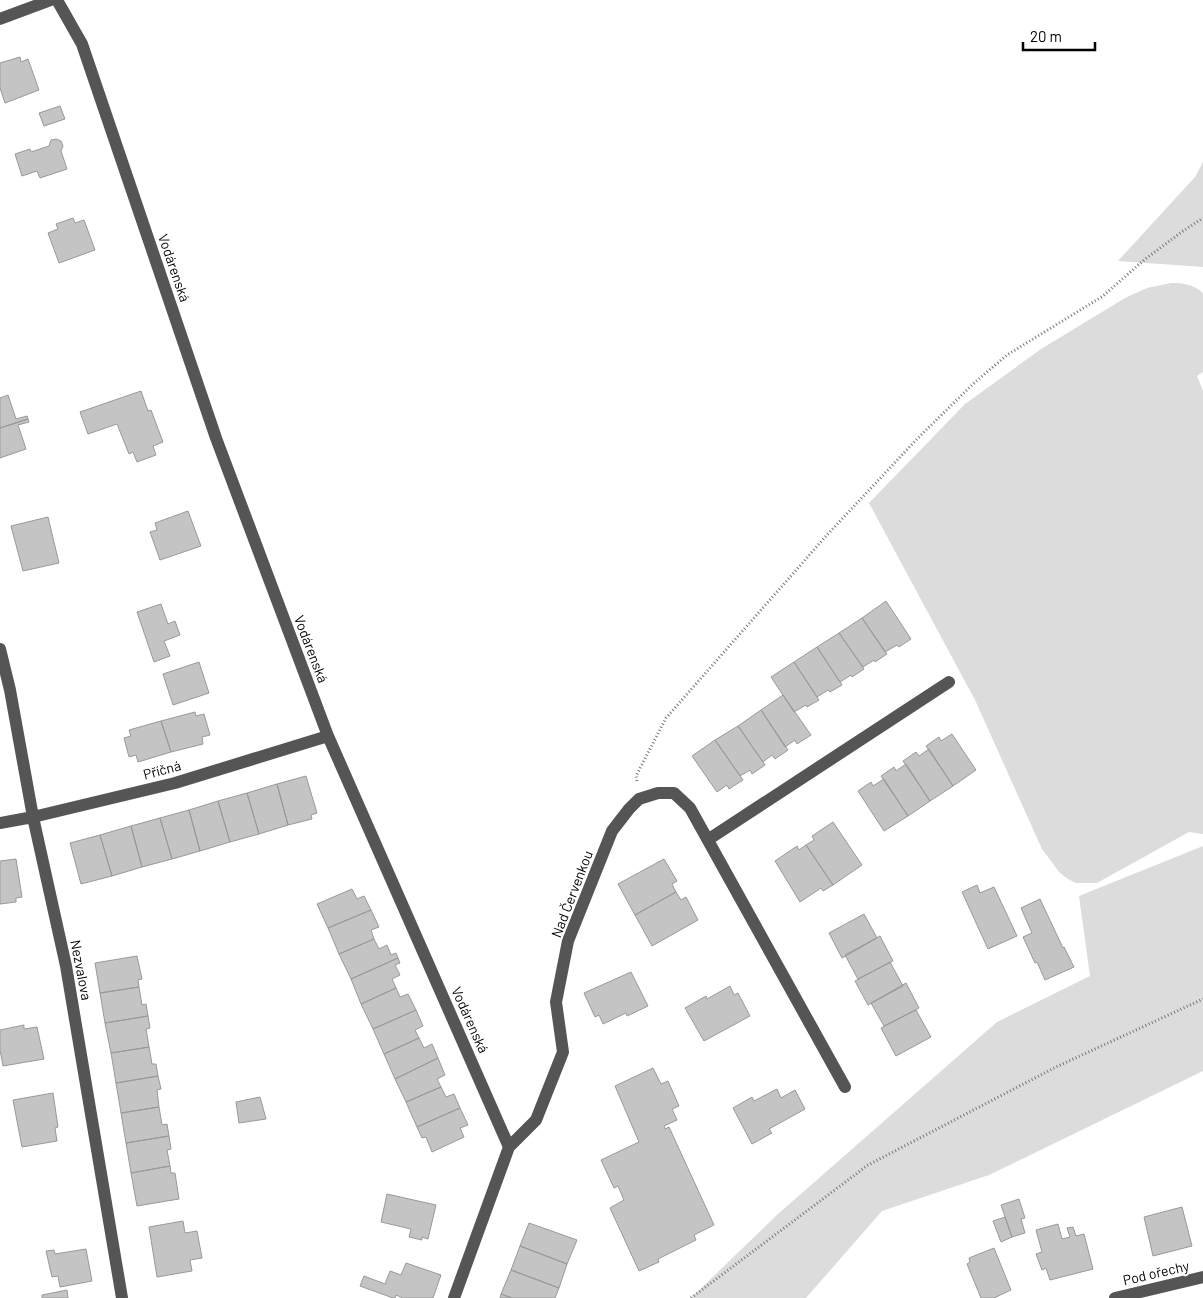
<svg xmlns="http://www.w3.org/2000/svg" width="1203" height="1298" viewBox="0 0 1203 1298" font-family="Barlow,sans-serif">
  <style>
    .green { fill: #dcdcdc }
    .building { fill: #c4c4c4; stroke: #999 }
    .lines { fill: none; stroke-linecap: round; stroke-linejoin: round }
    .path { stroke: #777; stroke-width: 3; stroke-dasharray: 1 2.5; stroke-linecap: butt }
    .minor { stroke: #555; stroke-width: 12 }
    .labels { text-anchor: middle; stroke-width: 4; stroke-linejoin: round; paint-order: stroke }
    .street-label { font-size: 14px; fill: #000; stroke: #fff }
  </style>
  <rect width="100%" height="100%" fill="#fff"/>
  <path class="green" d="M1203 162V267L1118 261 1195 177Z
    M1171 283C1183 283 1193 284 1203 293V372L1197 376 1203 391V834L1189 832 1097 883H1076L1068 879 1060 873 1042 849 975 700 869 503 965 404 1041 349 1125 298 1147 288Z
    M1203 846V1071L989 1175 882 1211 806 1298H691L778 1214 997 1022 1090 976 1079 896Z"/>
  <path class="building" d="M20 57 21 62 28 59 39 90 5 103 0 88V63Z
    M60 106 65 119 44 126 39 113Z
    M56 139 61 141 63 146 61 151 67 169 40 178 37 171 22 176 15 154 30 149 31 152 49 146 51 140Z
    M73 218 75 223 84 220 95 250 59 263 48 233 58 229 56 224Z
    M141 391 148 411 151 410 163 442 153 446 156 455 137 462 133 452 129 454 117 424 88 434 80 412Z
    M8 395 16 419 27 416 28 419 0 428V398Z
    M28 419 29 422 18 425 26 449 0 458V428Z
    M188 511 201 546 160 560 150 532 157 530 155 523Z
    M48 517 59 563 23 571 11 526Z
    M886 601 911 639 899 647 897 645 885 652 862 618Z
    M161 604 168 624 175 621 180 635 164 641 170 656 154 662 137 612Z
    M862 618 887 654 875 662 874 660 863 667 839 633Z
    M839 633 864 669 852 677 851 675 840 682 817 647Z
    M817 647 842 685 830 692 828 690 817 697 794 662Z
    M199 662 209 693 173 705 163 674Z
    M794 662 819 700 807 707 806 705 794 712 771 677Z
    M783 695 811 735 797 744 795 740 785 747 761 710Z
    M761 710 788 750 775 759 772 755 763 762 738 726Z
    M195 712 196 716 204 714 210 735 202 737 203 744 171 752 161 721Z
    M161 721 171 752 138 762 136 755 129 757 124 738 131 736 129 730Z
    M738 726 765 765 752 774 750 770 740 776 715 740Z
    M952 734 976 770 953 786 926 746 939 737 941 741Z
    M715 740 743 780 729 789 727 785 717 792 692 756Z
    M929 749 953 786 930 801 903 761 916 752 919 756Z
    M906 764 930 801 908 816 881 776 894 767 896 771Z
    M306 776 317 813 311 815 312 819 288 825 277 784Z
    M884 779 908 816 884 831 858 791 871 782 873 786Z
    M277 784 288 825 259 834 247 793Z
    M247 793 259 834 230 842 218 801Z
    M218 801 230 842 200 851 189 810Z
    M189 810 200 851 172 859 160 818Z
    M160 818 172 859 142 867 131 826Z
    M833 822 862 865 833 885 806 845 814 840 812 836Z
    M131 826 142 867 112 876 100 835Z
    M100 835 112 876 81 884 70 843Z
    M806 845 833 885 823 891 821 888 800 902 775 861 797 846 799 850Z
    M16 859 22 897 16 898V902L0 904V861Z
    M664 859 677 881 672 884 676 892 635 915 618 884Z
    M977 885 980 893 994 887 1017 936 988 949 962 892Z
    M352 889 357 899 364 896 371 910 328 928 317 904Z
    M676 892 681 900 686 897 698 920 652 946 635 915Z
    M1040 899 1063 948 1064 947 1074 967 1045 980 1037 962 1035 963 1023 937 1032 933 1021 908Z
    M371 910 379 927 371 930 374 939 339 954 328 928Z
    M864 914 877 938 842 958 829 933Z
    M880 936 893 961 858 979 845 955Z
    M374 939 379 949 387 945 391 955 396 953 398 958 351 979 339 954Z
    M137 956 142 979 138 980 139 987 100 993 95 963Z
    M398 958 400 963 395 965 400 975 392 979 396 988 361 1004 351 979Z
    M890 962 903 986 868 1005 855 981Z
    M631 972 648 1006 627 1016 626 1013 603 1024 599 1015 595 1017 584 993Z
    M906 983 919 1008 884 1026 871 1003Z
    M730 986 734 995 738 993 750 1016 704 1041 685 1008 706 996 707 999Z
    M139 987 142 1005 146 1004 148 1016 105 1023 100 993Z
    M396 988 400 997 408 994 416 1010 373 1029 361 1004Z
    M416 1010 423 1026 415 1030 419 1038 384 1054 373 1029Z
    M916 1010 931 1037 896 1056 881 1028Z
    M148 1016 150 1028 146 1029 149 1047 111 1053 105 1023Z
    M24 1025V1029L37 1027 44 1059 3 1066 0 1050V1030Z
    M419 1038 424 1048 432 1044 438 1058 395 1079 384 1054Z
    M149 1047 152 1064H156L158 1076 116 1083 111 1053Z
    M438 1058 445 1075 437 1079 441 1087 406 1102 395 1079Z
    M653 1068 661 1084 668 1081 679 1106 672 1109 677 1120 664 1126 665 1129 669 1127 714 1225 694 1235 696 1240 658 1259 659 1262 639 1271 610 1208 624 1200 618 1186 614 1188 601 1160 639 1142 615 1086Z
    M158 1076 161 1089 157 1090 159 1107 121 1113 116 1083Z
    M441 1087 446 1097 454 1094 460 1108 417 1127 406 1102Z
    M777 1089 781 1098 795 1090 805 1109 769 1129 772 1133 752 1144 733 1108 752 1097 754 1101Z
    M53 1093 58 1127 55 1128 57 1141 22 1147 13 1100Z
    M260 1097 266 1119 239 1123 236 1102Z
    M159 1107 162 1125 167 1124 169 1136 126 1143 121 1113Z
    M460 1108 468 1125 460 1128 464 1137 432 1152 426 1137 422 1138 417 1127Z
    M169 1136 171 1149 167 1150 170 1166 131 1173 126 1143Z
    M170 1166 171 1173H175L179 1199 137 1206 131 1173Z
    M387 1194 436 1205 428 1239 422 1237V1240L409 1237 411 1229 381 1222Z
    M1019 1199 1025 1218 1021 1219 1025 1233 1012 1237 1001 1205Z
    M1182 1207 1192 1246 1153 1256 1144 1217Z
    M1005 1217 1012 1237 1001 1242 993 1221Z
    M183 1221 185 1233 197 1231 202 1258 190 1260 192 1271 157 1277 149 1227Z
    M529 1223 577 1240 567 1264 520 1246Z
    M1058 1224 1062 1239 1070 1237 1067 1228 1073 1227 1076 1236 1084 1234 1093 1269 1050 1280 1046 1268 1042 1270 1036 1254 1042 1252 1036 1230Z
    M520 1246 567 1264 559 1288 511 1270Z
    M994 1248 1011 1290 994 1298H981L967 1264 970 1262 969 1258Z
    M86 1249 92 1281 60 1287 58 1276 52 1277 46 1251 54 1250 55 1254Z
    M406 1263 441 1275 433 1298H403L396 1295 395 1298H393L360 1286 364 1276 385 1284 390 1271 401 1275Z
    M511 1270 559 1288 555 1298H512L501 1294Z
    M67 1290 68 1298H42V1295Z
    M501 1294 512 1298H500Z"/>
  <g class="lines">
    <path class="path" d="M637 781 636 776 666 718 827 535 917 439 973 384 1007 355 1103 296 1144 260 1183 231 1203 218
      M691 1298 868 1165 1056 1067 1203 999"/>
    <path class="minor" d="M57 0 82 44 216 438 328 736 509 1147
      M0 19 51 0
      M0 649 10 690 33 817 66 966 122 1298
      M0 823 33 817 175 783 328 736
      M709 839 949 682
      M454 1298 509 1147 536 1120 563 1052 556 1002 568 941 612 831 629 809 639 799 658 793H674L690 808 845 1087
      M1115 1298 1203 1277"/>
  </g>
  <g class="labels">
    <g class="street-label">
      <text transform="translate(174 268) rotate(71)" y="5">Vodárenská</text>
      <text transform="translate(311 649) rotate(69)" y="5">Vodárenská</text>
      <text transform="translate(162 770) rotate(-15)" y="5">Příčná</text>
      <text transform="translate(572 894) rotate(-69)" y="5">Nad Červenkou</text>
      <text transform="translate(81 970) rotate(79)" y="5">Nezvalova</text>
      <text transform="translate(470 1020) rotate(66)" y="5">Vodárenská</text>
      <text transform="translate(1156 1273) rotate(-13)" y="5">Pod ořechy</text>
    </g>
  </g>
  <path d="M1023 42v8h72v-8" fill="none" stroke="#000000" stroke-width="2.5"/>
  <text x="1030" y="42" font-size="15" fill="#000000" stroke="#ffffff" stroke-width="4" paint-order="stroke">20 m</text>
</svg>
